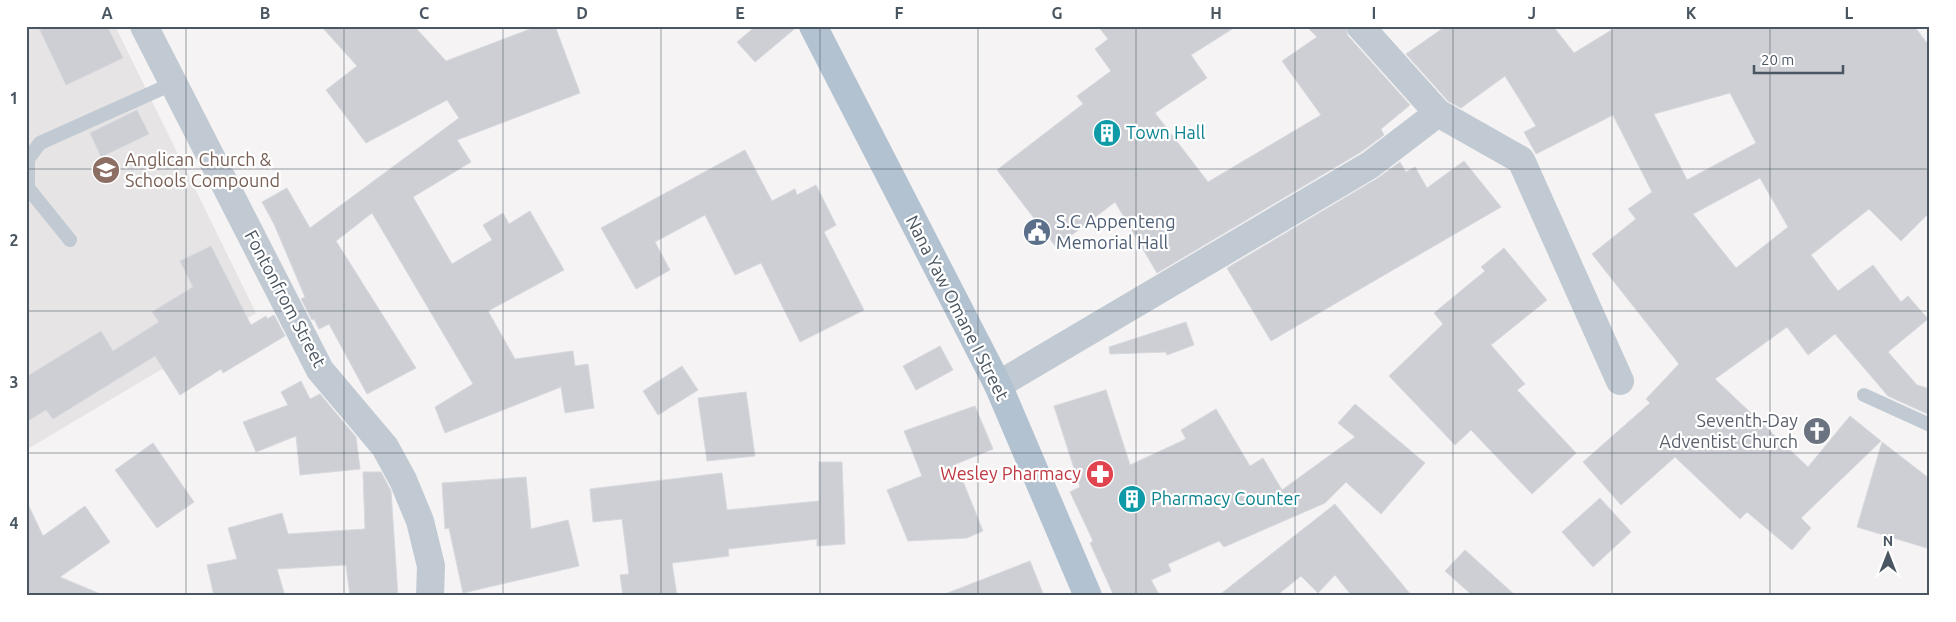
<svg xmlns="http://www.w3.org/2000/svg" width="1956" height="622" viewBox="0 0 1956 622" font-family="Ubuntu,sans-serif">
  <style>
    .education { fill: #e6e4e5 }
    .building { fill: #cdcfd5; stroke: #d7d9de; fill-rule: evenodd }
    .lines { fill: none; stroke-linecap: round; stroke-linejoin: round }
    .lane { stroke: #c1cad2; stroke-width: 14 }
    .street { stroke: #c1cad2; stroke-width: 28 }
    .primary { stroke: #b3c2d1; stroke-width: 28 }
    .grid { fill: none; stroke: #4a5661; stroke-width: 1; stroke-opacity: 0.55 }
    .labels { text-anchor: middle; stroke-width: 4.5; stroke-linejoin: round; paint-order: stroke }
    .culture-label { font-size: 18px; fill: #0d838f; stroke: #fff; text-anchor: start }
    .education-label { font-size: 18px; fill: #785e54; stroke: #fff; text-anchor: start }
    .service-label { font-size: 18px; fill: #4e5e75; stroke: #fff; text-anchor: start }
    .street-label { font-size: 18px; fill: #4a5661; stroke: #fff }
    .worship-label { font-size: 18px; fill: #5b616d; stroke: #fff; text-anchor: end }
    .health-label { font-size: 18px; fill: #be3a42; stroke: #fff; text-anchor: end }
    .neatline { fill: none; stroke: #4a5661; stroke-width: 2 }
    .grid-label { font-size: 16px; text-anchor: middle; font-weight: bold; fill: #4a5661 }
  </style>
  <rect width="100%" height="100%" fill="#f5f3f3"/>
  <path class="education" d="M26 26H115L256 313 26 450Z"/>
  <path class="building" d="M38 26H107L123 58 66 85Z
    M321 26H414L446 61 538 26H555L580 93 457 140 471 162 413 197 452 264 492 240 483 225 503 213 509 224 530 211 564 270 488 311 515 359 573 351 575 366 588 364 594 408 565 413 561 387 445 433 435 407 473 384 372 213 336 241 416 368 367 394 329 324 319 329 314 319 312 320 301 299 305 297 274 224 262 202 287 188 310 228 459 118 447 100 366 143 326 90 357 66Z
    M756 26H798L755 62 737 42Z
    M1098 26H1237L1191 55 1207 78 1155 113 1208 182 1321 115 1282 61 1317 37 1306 26H1345L1348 36 1410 105 1381 129 1384 135 1361 152 1157 273 1115 202 1056 247 997 170 1083 104 1077 96 1111 71 1095 49 1108 39Z
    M1446 26H1553L1574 53 1618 26H1914L1930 47V212L1901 241 1869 209 1811 255 1838 291 1873 265 1901 302 1908 296 1928 319 1888 352 1917 385 1930 389V415L1888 396 1835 334 1808 355 1787 327 1715 379 1808 467 1850 416 1881 441 1801 518 1811 528 1792 550 1747 512 1740 519 1675 457 1621 505 1583 462 1650 403 1646 399 1679 364 1592 254 1636 219 1628 209 1652 192 1613 115 1536 154 1524 132 1536 126 1505 76 1461 108 1448 101 1406 54ZM1730 93 1756 143 1687 180 1654 114ZM1760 178 1788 227 1736 268 1693 214Z
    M137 110 149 134 101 157 90 133Z
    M745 150 772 201 795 189 797 195 816 185 836 225 824 232 864 310 800 342 761 263 735 275 705 215 655 242 670 270 636 289 601 228Z
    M1464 161 1501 207 1271 341 1227 268 1378 178 1400 162 1406 172 1415 167 1427 188Z
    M211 246 251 325 266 316 267 319 274 315 285 336 223 373 221 369 180 395 155 356 53 419 46 410 26 422V377L101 331 113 351 159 322 152 312 193 287 180 261Z
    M1504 248 1547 300 1491 345 1525 384 1517 390 1576 453 1532 494 1471 430 1455 445 1389 376 1443 324 1434 313 1485 271 1481 267Z
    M1186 322 1194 345 1167 355 1166 352 1110 354 1109 347Z
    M940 346 953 370 916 390 903 366Z
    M682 366 698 390 658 415 643 391Z
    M301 381 310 399 320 394 356 437 360 469 300 475 296 436 256 452 243 422 288 405 281 392Z
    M1106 390 1130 465 1186 439 1181 430 1216 409 1250 466 1263 458 1282 490 1355 437 1338 423 1355 404 1425 463 1381 514 1346 482 1325 503 1224 547 1219 541 1168 564 1171 571 1151 580 1160 596H1114L1090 543 1093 541 1070 492 1080 487 1054 406Z
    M746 392 755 456 707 461 698 398Z
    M975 406 993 449 956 464 983 531 967 538 908 541 887 490 922 476 904 431Z
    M1882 442 1930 479V549L1857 527Z
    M153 443 194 502 157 528 115 470Z
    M819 462H842L845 544 817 546V539L728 549 729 556 672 563 677 596H623L620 575 629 574 622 519 593 522 590 489 722 473 727 510 819 501Z
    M363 472H381L391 491 398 596H350L346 565 277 569 285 596H214L207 565 237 559 228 528 282 513 288 534 365 529Z
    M526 477 531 529 568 520 579 566 463 593 449 528 445 529 442 483Z
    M1600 498 1631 532 1593 567 1562 532Z
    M26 500 43 536 85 506 110 542 60 577 105 596H26Z
    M1335 504 1412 596H1352L1335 575 1318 593 1301 576 1276 596H1218Z
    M1465 550 1516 596H1473L1445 571Z
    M1030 561 1044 596H945V594Z"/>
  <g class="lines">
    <path class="lane" d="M70 240 28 188V159L40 143 174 83
      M1864 395 1930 425"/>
    <path class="street" d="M144 26 320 370 385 447 403 480 420 521 431 566 430 596
      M1360 26 1438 113
      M998 385 1370 165 1438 113 1521 160 1620 381"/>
    <path class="primary" d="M813 26 998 385 1088 596"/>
  </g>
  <path class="grid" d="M186 26V596M344 26V596M503 26V596M661 26V596M820 26V596M978 26V596M1136 26V596M1295 26V596M1453 26V596M1612 26V596M1770 26V596M26 169H1930M26 311H1930M26 453H1930"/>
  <defs>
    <symbol id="building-disc" viewBox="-11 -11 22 22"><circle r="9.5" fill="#0f9aa8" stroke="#fff"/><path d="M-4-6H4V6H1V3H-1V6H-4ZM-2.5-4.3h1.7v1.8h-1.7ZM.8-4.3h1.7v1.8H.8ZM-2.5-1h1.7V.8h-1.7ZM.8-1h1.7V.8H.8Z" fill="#fff"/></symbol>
    <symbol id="school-disc" viewBox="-11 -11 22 22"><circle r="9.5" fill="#8d6e63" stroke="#fff"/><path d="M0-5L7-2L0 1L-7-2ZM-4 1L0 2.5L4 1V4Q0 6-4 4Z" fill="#fff"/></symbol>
    <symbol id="civic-disc" viewBox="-11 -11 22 22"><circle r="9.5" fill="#5c6f8a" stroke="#fff"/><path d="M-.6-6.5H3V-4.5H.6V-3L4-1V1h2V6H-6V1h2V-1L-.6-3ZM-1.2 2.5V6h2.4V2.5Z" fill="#fff"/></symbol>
    <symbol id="church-disc" viewBox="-11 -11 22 22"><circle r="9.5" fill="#6b7280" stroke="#fff"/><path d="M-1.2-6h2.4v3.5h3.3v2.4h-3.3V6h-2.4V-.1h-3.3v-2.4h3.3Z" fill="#fff"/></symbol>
    <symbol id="pharmacy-disc" viewBox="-11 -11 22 22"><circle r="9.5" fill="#e0444e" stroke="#fff"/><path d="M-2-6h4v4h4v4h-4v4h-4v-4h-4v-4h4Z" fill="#fff"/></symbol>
  </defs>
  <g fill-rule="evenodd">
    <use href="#building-disc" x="1091" y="117" width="32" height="32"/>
    <use href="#school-disc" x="90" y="154" width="32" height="32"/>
    <use href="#civic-disc" x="1021" y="216" width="32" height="32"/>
    <use href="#church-disc" x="1801" y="415" width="32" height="32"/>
    <use href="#pharmacy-disc" x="1084" y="458" width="32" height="32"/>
    <use href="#building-disc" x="1116" y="483" width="32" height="32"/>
  </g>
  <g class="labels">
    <g class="culture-label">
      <text x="1126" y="139">Town Hall</text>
      <text x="1151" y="505">Pharmacy Counter</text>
    </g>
    <g class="education-label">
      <text x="125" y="166">Anglican Church &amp;<tspan x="125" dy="21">Schools Compound</tspan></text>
    </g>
    <g class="service-label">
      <text x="1056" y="228">S.C Appenteng<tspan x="1056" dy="21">Memorial Hall</tspan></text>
    </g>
    <g class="street-label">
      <text transform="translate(285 299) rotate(62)" y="6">Fontonfrom Street</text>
      <text transform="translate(957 308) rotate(63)" y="6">Nana Yaw Omane I Street</text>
    </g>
    <g class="worship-label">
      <text x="1798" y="427">Seventh-Day<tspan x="1798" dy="21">Adventist Church</tspan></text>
    </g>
    <g class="health-label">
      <text x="1081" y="480">Wesley Pharmacy</text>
    </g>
  </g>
  <rect width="1956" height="622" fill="none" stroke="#ffffff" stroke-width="55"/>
  <g transform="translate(1888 554)" stroke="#ffffff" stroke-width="4" paint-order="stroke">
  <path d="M0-4L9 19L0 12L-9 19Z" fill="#4a5661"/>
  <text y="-8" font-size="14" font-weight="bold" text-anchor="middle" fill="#4a5661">N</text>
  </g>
  <path d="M1754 65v8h89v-8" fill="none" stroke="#4a5661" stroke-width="2.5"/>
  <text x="1761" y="65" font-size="15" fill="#4a5661" stroke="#ffffff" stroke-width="4" paint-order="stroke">20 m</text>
  <rect x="28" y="28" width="1900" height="566" class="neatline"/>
  <g class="grid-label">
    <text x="107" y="19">A</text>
    <text x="265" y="19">B</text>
    <text x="424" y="19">C</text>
    <text x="582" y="19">D</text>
    <text x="740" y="19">E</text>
    <text x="899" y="19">F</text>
    <text x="1057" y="19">G</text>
    <text x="1216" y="19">H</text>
    <text x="1374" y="19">I</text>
    <text x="1532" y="19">J</text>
    <text x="1691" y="19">K</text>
    <text x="1849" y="19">L</text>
    <text x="14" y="104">1</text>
    <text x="14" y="246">2</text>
    <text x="14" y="388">3</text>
    <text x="14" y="529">4</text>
  </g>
</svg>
